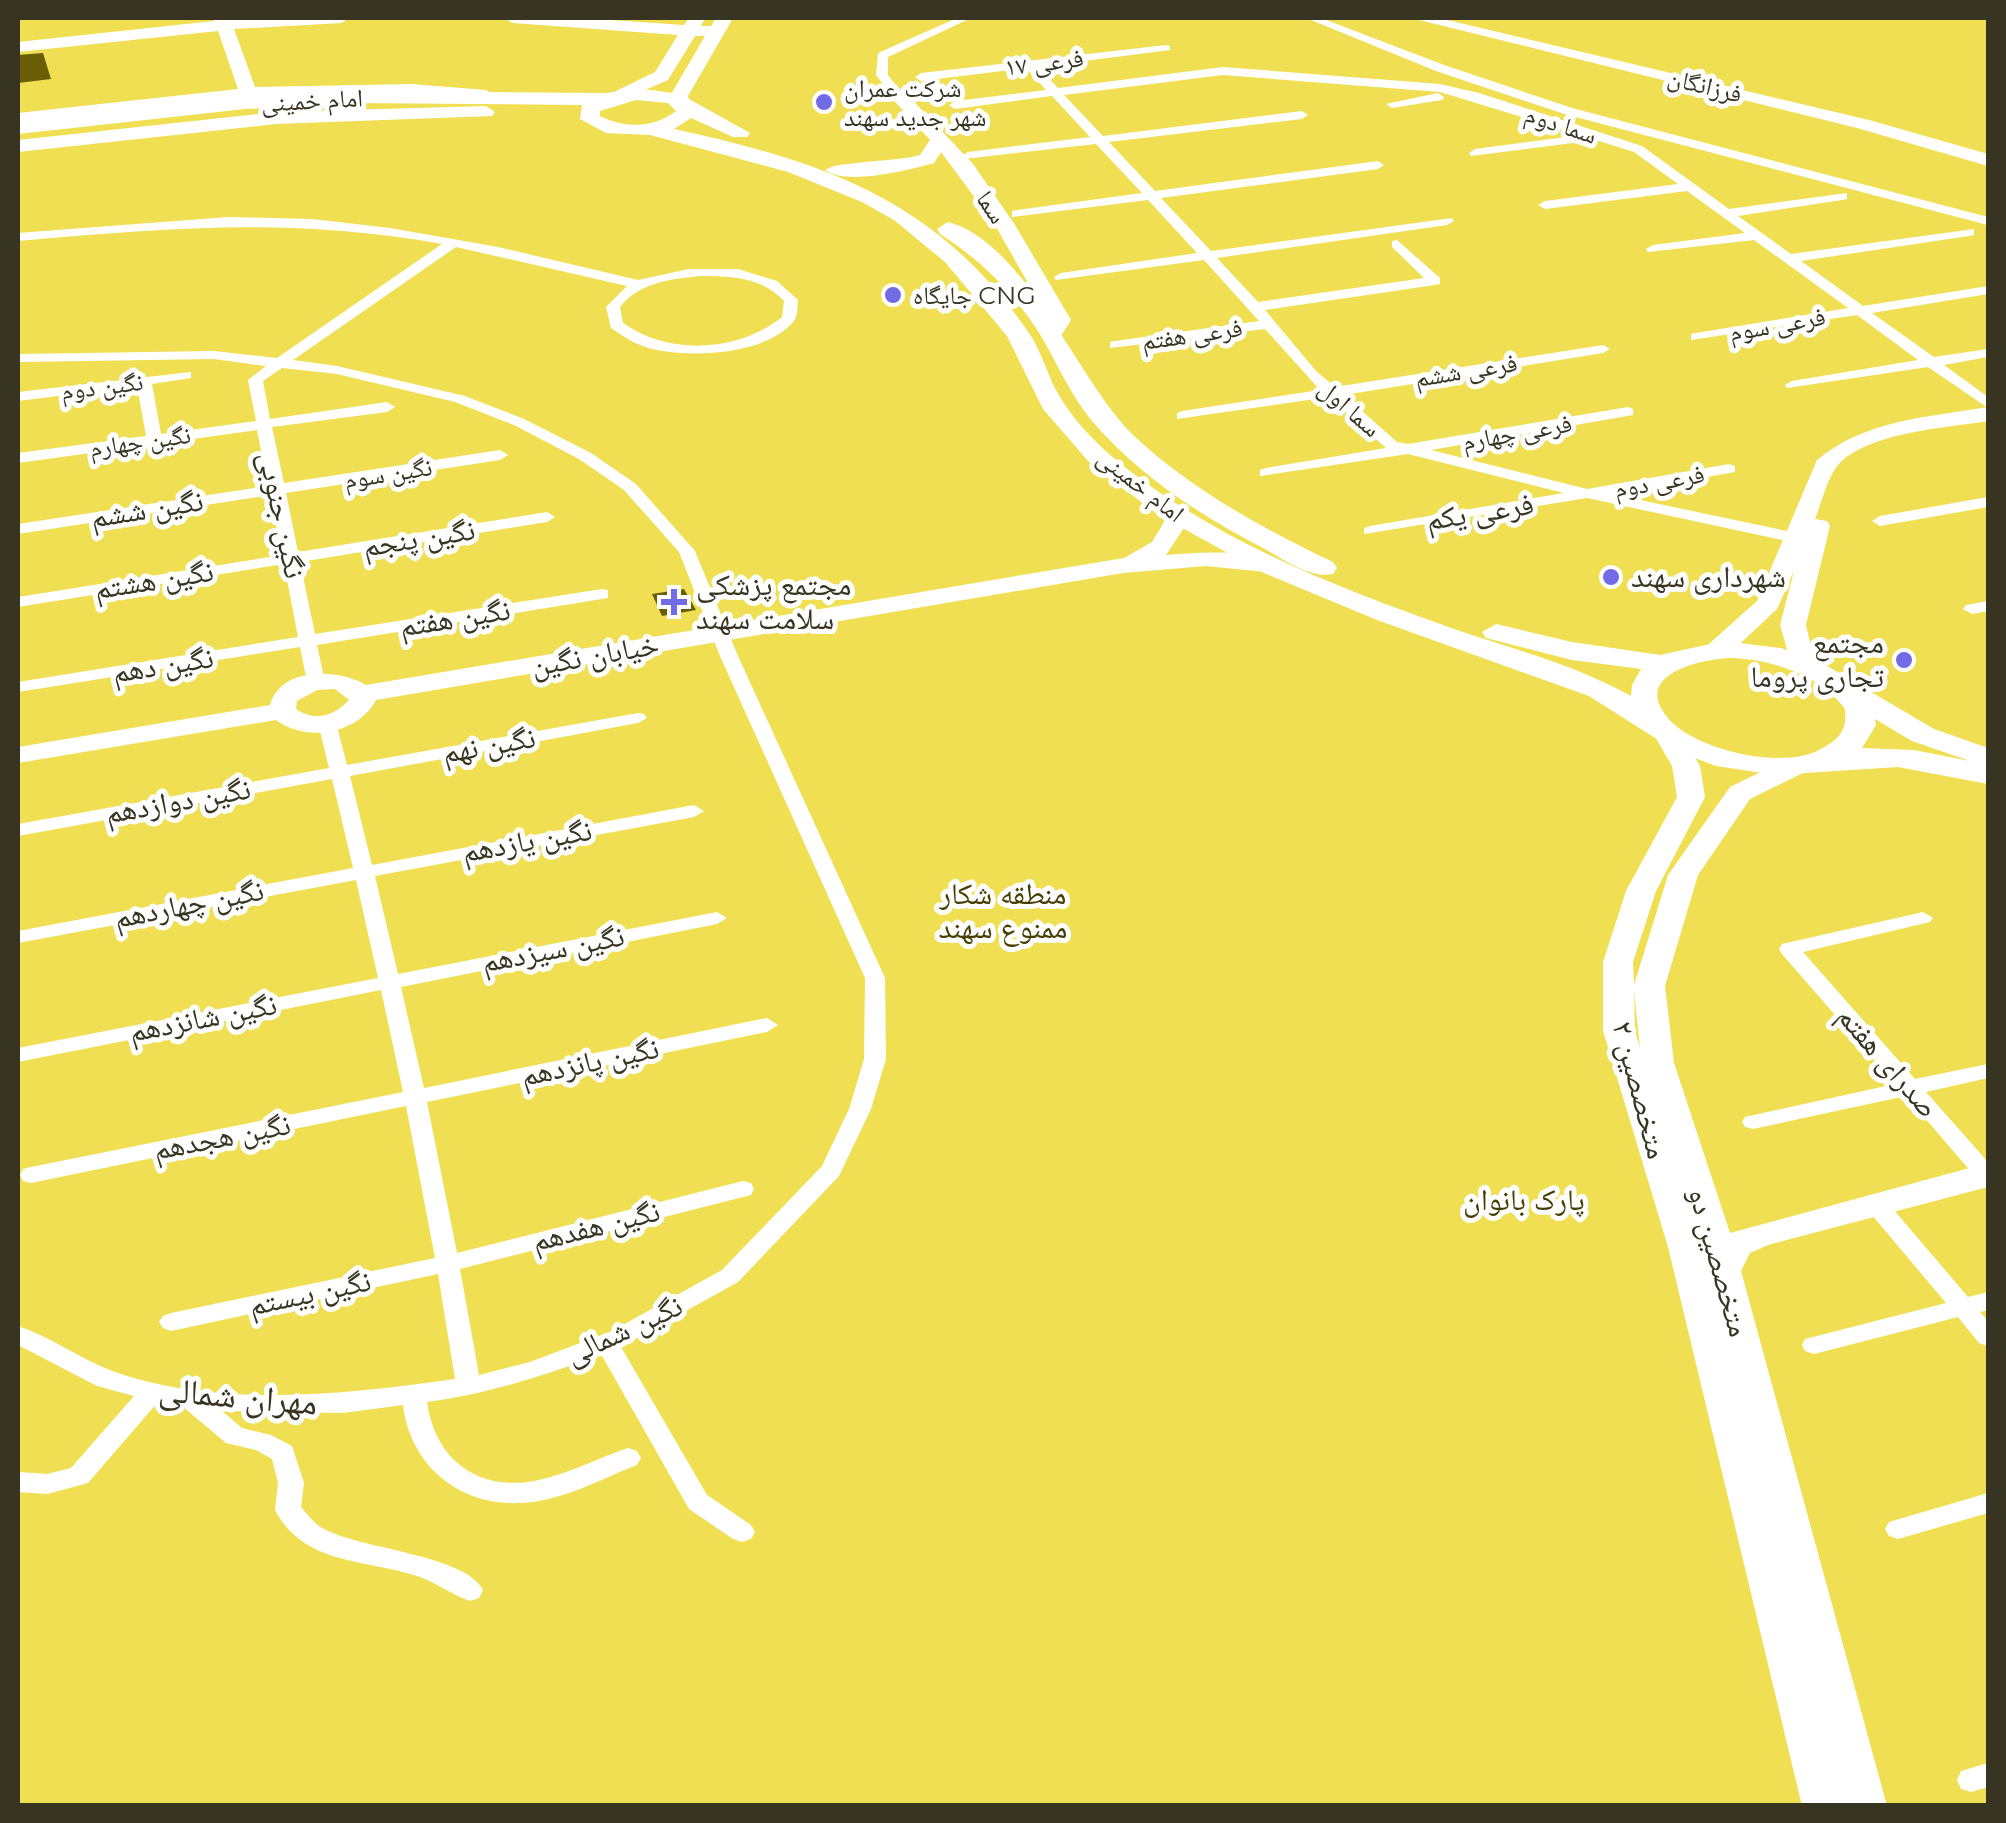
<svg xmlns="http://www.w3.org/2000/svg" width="2006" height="1823" viewBox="0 0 2006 1823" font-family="Montserrat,'Noto Naskh Arabic',sans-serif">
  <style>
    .green { fill: #f1df53 }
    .building { fill: #695e06 }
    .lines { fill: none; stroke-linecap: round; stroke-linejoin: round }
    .street { fill: #fff; fill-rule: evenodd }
    .secondary { fill: #fff; fill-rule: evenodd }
    .primary { fill: #fff; fill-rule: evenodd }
    .poi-dot { fill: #716be5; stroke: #fff; stroke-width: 4 }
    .labels { text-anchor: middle; stroke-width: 10; stroke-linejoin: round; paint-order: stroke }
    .far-street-label { font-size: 25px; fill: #373522; stroke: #fff }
    .far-poi-label { font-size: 25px; fill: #373522; stroke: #fff; text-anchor: start }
    .street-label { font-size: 30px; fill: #373522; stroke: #fff }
    .poi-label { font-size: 30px; fill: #373522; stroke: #fff; text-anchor: start }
    .park-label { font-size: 30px; fill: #463e00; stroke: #fff }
    .near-street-label { font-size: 35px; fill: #373522; stroke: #fff }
  </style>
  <rect width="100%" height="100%" fill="#f3edbc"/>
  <path class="green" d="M18 18H1988V1805H18Z"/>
  <path class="building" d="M43 53 51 79 18 83V55Z
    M684 589 696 610 662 616 652 594Z"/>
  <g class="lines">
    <path class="street" d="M957 18H971L888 57V75L902 93 892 96 876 75 878 53Z
      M1306 18H1321L1444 65 1572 108 1988 217V225L1564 114 1436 71Z
      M1166 45 1170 46V50L1038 67 1058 88 1223 67 1440 84 1479 93 1642 146 1729 209 1847 193V199L1842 200 1738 216 1791 254 1974 229V235L1969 236 1801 261 1863 306 1988 286V294L1872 313 1934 357 1988 349V357L1944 365 1988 397V408L1928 367 1787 388 1785 385 1792 381 1918 360 1857 315 1691 340V334L1696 333 1848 308 1754 240 1648 252 1646 249 1653 245 1745 233 1687 191 1545 209 1538 205 1545 201 1678 184 1634 152 1596 140 1471 156 1469 153 1475 149 1581 135 1440 92 1223 75 1064 95 1103 136 1302 111 1308 115 1302 119 1109 142 1155 191 1378 161 1384 165 1378 169 1161 198 1211 251 1452 218 1454 221 1447 225 1217 258 1258 302 1424 278 1392 247V241L1397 240 1440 278V284L1435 285 1265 310 1316 371 1335 387 1603 345 1610 349 1603 353 1344 395 1397 442 1408 444 1628 407 1633 409V415L1431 450 1587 489 1729 464 1735 466V472L1612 494 1796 533 1804 538 1796 543 1587 498 1364 534V528L1370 526 1564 493 1408 454 1260 476V470L1266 468 1386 448 1329 397 1177 419V413L1182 411 1320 390 1265 329 1110 348V342L1115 341 1259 321 1204 260 1056 280 1054 277 1061 273 1197 253 1148 200 1012 217V211L1017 210 1142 193 1096 144 964 159 962 156 968 152 1090 137 1052 96 955 109 949 105 955 101 1046 90 1026 68 921 81 915 77 921 73Z
      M1438 93 1444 97 1442 100 1392 108 1386 104Z
      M228 217 312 219 390 228 498 247 638 280 689 269H738L777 281 798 300C797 308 798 316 793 322 765 355 691 358 652 349 636 345 624 337 611 328L606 307 627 286 456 247 293 360 337 366 465 396 524 419 591 453 636 484 695 551 738 656 885 978 886 1059 871 1109 839 1176 738 1282 621 1347 707 1495 751 1525 755 1532 751 1539 742 1542 733 1539 689 1509 601 1354C544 1376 488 1394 427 1402 435 1461 480 1493 539 1480 570 1473 598 1458 628 1448L637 1451 641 1458 637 1465C601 1479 560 1502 520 1503 459 1506 410 1465 403 1405L343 1413 222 1411 242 1428 271 1435 292 1446 304 1483 301 1507C308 1515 314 1524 324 1529 360 1549 466 1555 483 1590L479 1598 470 1601C452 1595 437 1583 420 1577 368 1559 304 1566 275 1510L278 1483 272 1459 256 1450 226 1443 182 1406 158 1402 88 1483 47 1494 18 1492V1472L47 1474 71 1468 134 1396 97 1386 18 1345V1326C52 1337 81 1360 115 1372 220 1409 347 1394 455 1379L438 1274 171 1331 163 1328 159 1322 163 1316 171 1313 435 1258 406 1106 31 1183 23 1181 20 1175 23 1169 31 1167 403 1092 381 990 18 1062V1048L378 978 356 880 18 943V931L353 868 332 779 18 836V824L329 768 318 723 327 718 336 723 347 765 638 713 644 714 647 718 638 723 350 776 372 865 694 805 704 811 694 817 375 876 398 974 717 912 727 918 717 924 401 987 424 1088 767 1018 778 1025 767 1032 427 1102 457 1253 743 1181 751 1183 754 1189 751 1195 743 1197 460 1269 479 1375 530 1362 612 1331 722 1270 822 1166 849 1109 864 1059 865 978 720 656 679 552 624 490 579 459 514 425 455 402 337 374 282 368 263 381 270 419 387 402 395 407 387 412 272 427 284 483 500 450 508 455 500 460 286 493 298 552 547 512 555 517 547 522 300 562 315 634 602 589 608 590V598L317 645 325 682 316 687 307 682 300 647 18 692V682L298 637 284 564 18 607V597L282 555 270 495 18 534V524L268 486 257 430 18 463V453L146 436 137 386 18 401V392L191 372V378L152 384 161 434 256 421 248 380 266 366 214 359 18 362V354L214 351 277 358 442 244C290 217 169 228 18 241V233ZM701 276C732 276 762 277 784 301L782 317C739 352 669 356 623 323L620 307C640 282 671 279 701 276Z
      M1988 497V507L1880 526 1872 521 1880 516Z
      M1988 601V611L1972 614 1963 609 1966 605Z
      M1923 912 1933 918 1930 922 1803 952 1915 1079 1988 1064V1078L1926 1092 1988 1162V1182L1979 1181 1906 1096 1753 1129 1745 1127 1742 1122 1745 1117 1895 1084 1782 954 1779 949 1782 944Z
      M1874 1194 1882 1196 1968 1297 1988 1292V1310L1980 1312 1988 1321V1346L1979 1343 1958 1317 1814 1354 1805 1351 1802 1345 1805 1339 1946 1303 1866 1208 1863 1202 1866 1196Z
      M1988 1493V1513L1898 1539 1889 1536 1885 1529 1889 1522Z
      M1988 1763V1787L1971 1792 1961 1789 1957 1780 1961 1771Z"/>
    <path class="secondary" d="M213 18H350L341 23 234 29 255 87 411 84 486 90 495 95 486 100 411 94 266 96 18 124V113L238 89 218 31 18 52V42L214 21Z
      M504 18H580L684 25 689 18H705L701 26H711L716 18H733L688 96 690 102 681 107 675 106 670 96 705 36H695L668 80 622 100 616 99V91L655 72 678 35 513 23Z
      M1411 18H1439L1869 120 1988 154V166L1857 128Z
      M896 88 902 89 973 164 1015 225 1071 320 1059 339 1051 340 1040 334 1049 320 995 225 941 152 934 163C909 170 846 186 825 170 836 161 897 162 920 155L930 140 887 93Z
      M486 106 495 112 492 116 276 124 18 152V140L276 112Z
      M1988 407V421C1948 428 1861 432 1835 469 1826 483 1821 504 1815 519L1827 521 1830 526 1806 625 1815 664 1811 670H1793L1780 625 1794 571 1777 609 1728 655H1710L1706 649 1710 643 1757 601 1817 460C1865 420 1928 417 1988 407Z
      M1179 510 1191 517 1166 555C1191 553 1261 547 1278 565L1266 572 1206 566 1123 573 376 700C358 734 307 743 276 720L18 763V747L270 705C281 666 339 669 366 685L1124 558 1152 542 1170 512ZM335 689 349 700C334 716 315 722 296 709L297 701 317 690Z
      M1668 727 1678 729 1700 766 1705 797 1656 891 1633 962 1634 985 1668 875 1730 787 1785 760H1805L1809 766 1805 772 1750 799 1698 875 1665 986 1674 1063 1730 1233 1988 1163V1187L1768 1245 1750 1253 1741 1271 1887 1806H1802L1668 1247 1603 1031V962L1626 891 1677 797 1672 766 1654 735ZM1634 991 1640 1048 1635 1031Z"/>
    <path class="primary" d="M636 88 680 94 750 133 747 137H733L691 118 674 129C826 162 940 201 1031 336 1043 355 1048 378 1060 397 1087 442 1134 476 1177 504 1263 559 1358 595 1454 629 1513 649 1576 665 1631 696L1632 685 1641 669 1572 660 1486 638 1482 632 1496 624 1572 642 1660 655 1724 641 1781 648 1822 663 1934 729 1988 748V764L1985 765 1988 766V784L1898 767 1776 775 1716 766 1674 750 1589 696 1377 620 1264 573 1157 514 1089 462 1043 409 1007 336 945 262 894 220 862 202 788 172 650 135 606 133 580 119 582 105 352 103 245 109 18 134V122L245 97 352 91 607 93ZM636 100 668 103 676 111C654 128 625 129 600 116V111ZM1734 658C1773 660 1822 676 1845 709 1847 732 1839 739 1819 750 1782 770 1693 750 1667 717 1631 673 1705 658 1734 658ZM1875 719 1912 741 1970 761 1914 750 1862 748 1876 725Z
      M948 222C1025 242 1078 381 1132 434 1190 489 1262 528 1333 562L1337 568 1333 574C1310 579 1283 559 1263 548 1201 516 1138 475 1092 421 1071 396 1058 365 1041 336 1016 295 981 260 940 234L937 229Z"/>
  </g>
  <g class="poi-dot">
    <circle cx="824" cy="102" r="10"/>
    <circle cx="893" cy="295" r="10"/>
    <circle cx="1611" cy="577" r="10"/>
    <path d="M669 587h10v10h10v10h-10v10h-10v-10h-10v-10h10z"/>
    <circle cx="1904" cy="660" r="10"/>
  </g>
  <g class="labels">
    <g class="far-street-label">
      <text transform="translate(1044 62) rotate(-7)" y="9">فرعی ۱۷</text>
      <text transform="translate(1705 85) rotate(14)" y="9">فرزانگان</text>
      <text transform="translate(312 100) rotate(-3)" y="9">امام خمینی</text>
      <text transform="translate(1561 124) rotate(18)" y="9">سما دوم</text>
      <text transform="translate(992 207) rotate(56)" y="9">سما</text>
      <text transform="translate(1777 324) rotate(-10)" y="9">فرعی سوم</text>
      <text transform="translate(1192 334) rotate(-8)" y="9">فرعی هفتم</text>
      <text transform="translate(1466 370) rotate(-9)" y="9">فرعی ششم</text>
      <text transform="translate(102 386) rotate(-7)" y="9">نگین دوم</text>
      <text transform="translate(1350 408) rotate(41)" y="9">سما اول</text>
      <text transform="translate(1517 432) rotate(-10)" y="9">فرعی چهارم</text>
      <text transform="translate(140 441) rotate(-8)" y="9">نگین چهارم</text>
      <text transform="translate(388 473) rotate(-9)" y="9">نگین سوم</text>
      <text transform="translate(1659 481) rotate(-10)" y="9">فرعی دوم</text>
      <text transform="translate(1141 485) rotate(38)" y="9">امام خمینی</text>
    </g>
    <g class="far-poi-label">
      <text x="844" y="97">شرکت عمران<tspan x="844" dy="29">شهر جدید سهند</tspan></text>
      <text x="913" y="304">جایگاه CNG</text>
    </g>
    <g class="street-label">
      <text transform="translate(147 509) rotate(-9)" y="10">نگین ششم</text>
      <text transform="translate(1480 512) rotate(-9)" y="10">فرعی یکم</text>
      <text transform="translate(282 515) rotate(78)" y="10">نگین جنوبی</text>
      <text transform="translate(419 538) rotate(-9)" y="10">نگین پنجم</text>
      <text transform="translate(154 580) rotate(-9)" y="10">نگین هشتم</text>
      <text transform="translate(455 618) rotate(-9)" y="10">نگین هفتم</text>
      <text transform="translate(595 655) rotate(-10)" y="10">خیابان نگین</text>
      <text transform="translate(163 665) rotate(-9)" y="10">نگین دهم</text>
      <text transform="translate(489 745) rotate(-10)" y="10">نگین نهم</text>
      <text transform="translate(178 801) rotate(-10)" y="10">نگین دوازدهم</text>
      <text transform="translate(527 841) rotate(-10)" y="10">نگین یازدهم</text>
      <text transform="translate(189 904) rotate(-11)" y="10">نگین چهاردهم</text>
      <text transform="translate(553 949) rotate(-11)" y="10">نگین سیزدهم</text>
      <text transform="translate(203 1018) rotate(-11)" y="10">نگین شانزدهم</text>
      <text transform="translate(590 1062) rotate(-12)" y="10">نگین پانزدهم</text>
      <text transform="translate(1888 1062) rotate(49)" y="10">صدرای هفتم</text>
      <text transform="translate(1640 1090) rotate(75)" y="10">متخصصین ۲</text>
      <text transform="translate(222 1137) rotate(-11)" y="10">نگین هجدهم</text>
      <text transform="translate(596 1226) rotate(-14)" y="10">نگین هفدهم</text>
      <text transform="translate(1719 1262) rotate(74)" y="10">متخصصین دو</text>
      <text transform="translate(310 1293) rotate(-12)" y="10">نگین بیستم</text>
      <text transform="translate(624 1330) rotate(-25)" y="10">نگین شمالی</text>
    </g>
    <g class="poi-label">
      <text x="1631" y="587">شهرداری سهند</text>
      <text x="696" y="595">مجتمع پزشکی<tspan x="696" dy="34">سلامت سهند</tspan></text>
      <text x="1884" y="653" text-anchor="end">مجتمع<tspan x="1884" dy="34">تجاری پروما</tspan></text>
    </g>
    <g class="park-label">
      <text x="1003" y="904">منطقه شکار<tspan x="1003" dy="34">ممنوع سهند</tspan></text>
      <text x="1524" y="1210">پارک بانوان</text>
    </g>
    <g class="near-street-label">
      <text transform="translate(238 1396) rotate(5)" y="12">مهران شمالی</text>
    </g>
  </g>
  <rect width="2006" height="1823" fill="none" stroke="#373522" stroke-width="40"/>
</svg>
